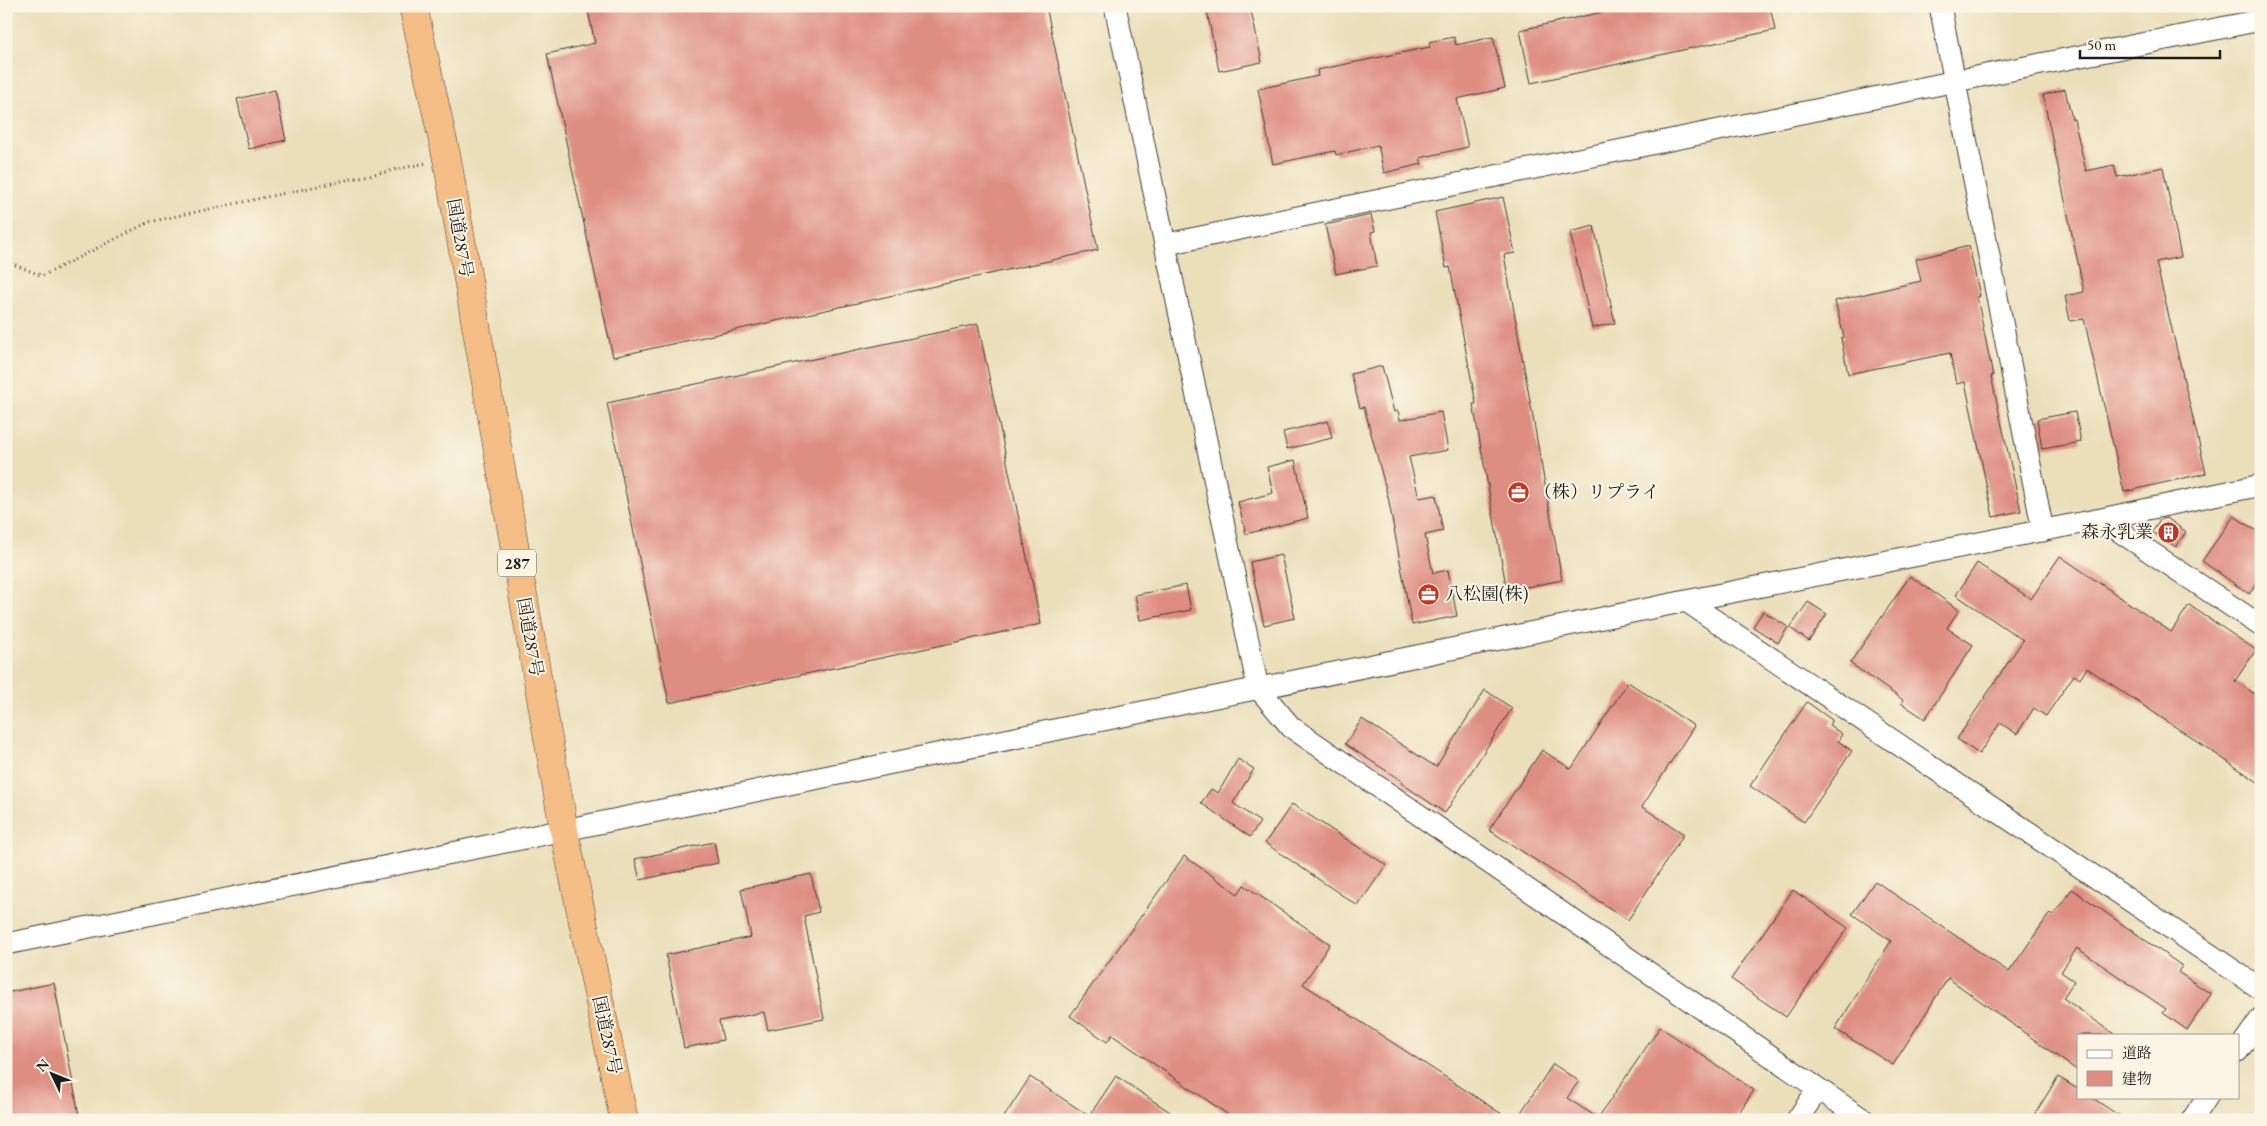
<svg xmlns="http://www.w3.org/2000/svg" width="2267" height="1126" viewBox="0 0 2267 1126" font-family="'EB Garamond','Noto Serif JP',serif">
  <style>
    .building { fill: #de8d81 }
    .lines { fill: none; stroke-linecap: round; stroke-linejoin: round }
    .minor-casing { stroke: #3b3934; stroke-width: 23 }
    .highway-casing { stroke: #3b3934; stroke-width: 29 }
    .path { stroke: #3b3934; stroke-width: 3; stroke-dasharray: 1 4; stroke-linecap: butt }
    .minor { stroke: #fff; stroke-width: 21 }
    .highway { stroke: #f6be87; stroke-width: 28 }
    .labels { text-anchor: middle; stroke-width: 4; stroke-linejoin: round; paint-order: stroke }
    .shield { fill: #fcf5e5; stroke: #5f5d58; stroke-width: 1 }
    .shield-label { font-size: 16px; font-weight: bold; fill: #1c1c1c }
    .street-label { font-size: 18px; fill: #1c1c1c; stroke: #fcf5e5 }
    .poi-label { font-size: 18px; fill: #1c1c1c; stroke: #fcf5e5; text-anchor: start }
  </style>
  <rect width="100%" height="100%" fill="#fcf5e5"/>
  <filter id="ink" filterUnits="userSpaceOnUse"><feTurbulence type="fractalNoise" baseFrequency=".02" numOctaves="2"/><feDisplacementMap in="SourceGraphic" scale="10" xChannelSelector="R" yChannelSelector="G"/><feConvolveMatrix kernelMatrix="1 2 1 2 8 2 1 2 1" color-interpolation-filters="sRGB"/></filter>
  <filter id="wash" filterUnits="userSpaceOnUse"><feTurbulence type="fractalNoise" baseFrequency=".0096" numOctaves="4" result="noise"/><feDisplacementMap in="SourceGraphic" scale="20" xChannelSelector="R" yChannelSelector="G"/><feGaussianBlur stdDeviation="1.12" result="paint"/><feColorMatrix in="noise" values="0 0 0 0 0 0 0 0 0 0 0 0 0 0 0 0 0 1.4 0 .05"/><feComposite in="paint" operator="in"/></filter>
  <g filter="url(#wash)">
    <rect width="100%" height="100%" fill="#ebdfba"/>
    <g id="blocks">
      <path class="building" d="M587 6H1046L1098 250 613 357 547 54 595 43Z
        M1206 6H1250L1262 62 1219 71Z
        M1630 6H1770L1775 30 1531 83 1520 30Z
        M1454 37 1456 45 1493 37 1505 88 1457 99 1468 147 1420 158 1422 164 1384 173 1378 145 1336 155 1335 151 1273 164 1258 89 1318 76 1317 70 1430 47 1429 42Z
        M2065 89 2072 119H2074L2086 171 2114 165 2117 177 2163 167 2181 257 2156 262 2206 473 2124 492 2084 319 2070 321 2065 296 2084 292 2043 95Z
        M275 90 286 140 249 149 237 99Z
        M1503 197 1515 253 1504 255 1562 580 1507 591 1473 404H1476L1450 267 1446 268 1435 212Z
        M1371 215 1375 231 1371 232 1377 266 1336 274 1325 225Z
        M1594 226 1615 323 1592 328 1570 232Z
        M1969 246 1980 296 1977 297 1993 376H1991L2021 511 1993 517 1965 382 1956 384 1950 353 1848 374 1841 338 1844 337 1835 301 1921 281 1916 259Z
        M978 324 1041 624 669 703 607 403Z
        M1382 366 1394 412 1398 411 1400 420 1441 412 1448 450 1409 457 1419 498 1436 495 1443 531 1425 535 1433 573 1448 570 1457 616 1412 625 1388 497 1364 407 1360 408 1351 374Z
        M2075 412 2081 442 2042 449 2037 419Z
        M1328 421 1332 438 1287 449 1283 432Z
        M1295 460 1308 518 1246 534 1238 502 1273 493 1267 467Z
        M2234 516 2261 534V576L2249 594 2202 561Z
        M2167 518 2186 532 2176 547 2152 532 2161 519Z
        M1281 555 1295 618 1264 625 1250 562Z
        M2060 556 2171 632 2189 605 2256 650 2235 681 2261 698V784L2087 668 2080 679 2074 675 2046 716 2034 708 2017 734 2000 723 1979 754 1957 739 2023 640 1956 595 1977 563 2031 599Z
        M1910 576 1959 610 1947 628 1973 645 1925 719 1901 703 1903 700 1850 663Z
        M1186 585 1191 610 1140 620 1135 595Z
        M1808 602 1827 614 1809 641 1790 628Z
        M1763 611 1788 627 1778 643 1753 627Z
        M1628 682 1694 726 1642 807 1684 834 1628 920 1489 830 1542 750 1571 769Z
        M1485 690 1512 708 1445 813 1401 783 1402 781 1345 744 1362 719 1436 767Z
        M1807 702 1832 720 1829 725 1842 734 1838 741 1852 751 1804 822 1750 786Z
        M1238 759 1254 769 1233 803 1260 822 1250 837 1201 803 1211 789 1218 793Z
        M1292 804 1386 865 1358 906 1265 843Z
        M714 842 718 863 640 880 635 859Z
        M1184 856 1238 894 1244 885 1330 944 1303 984 1511 1120H1236L1112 1035 1107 1042 1070 1016Z
        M811 874 819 912 804 916 824 1019 768 1030 764 1012 719 1021 723 1040 684 1048 666 955 751 937 741 889Z
        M1875 881 2009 972 2050 913 2053 915 2072 889 2182 966 2178 972 2211 994 2187 1030 2163 1013 2166 1009 2077 948 2061 972 2074 981 2063 998 2116 1035H2078V1071L1948 978 1893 1065 1835 1029 1891 941 1852 914Z
        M1793 890 1848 928 1786 1017 1731 979Z
        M54 983 80 1120H8L6 993Z
        M1660 1027 1754 1090 1734 1120H1516L1553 1064 1579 1081 1567 1098 1598 1118Z
        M1116 1076 1182 1120H1002L1030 1077 1089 1116Z
        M2058 1077 2078 1089V1097H2091L2126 1120H2031Z"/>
    </g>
  </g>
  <g filter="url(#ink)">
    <use href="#blocks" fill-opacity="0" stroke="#3b3934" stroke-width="1"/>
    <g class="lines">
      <defs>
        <path id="minor" d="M1115 6 1258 688 1291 727 1864 1120
          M1940 6 2043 531
          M1167 244 1956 81 2261 20
          M2101 519 2261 626
          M1686 601 2261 989
          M6 944 1686 601 2101 519 2261 485
          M2238 1051 2261 1018
          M1797 1120 1818 1089
          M2192 1120 2207 1097"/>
        <path id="highway" d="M413 6 447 159 564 830 624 1120"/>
      </defs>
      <use href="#minor" class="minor-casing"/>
      <use href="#highway" class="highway-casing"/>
      <path class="path" d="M6 261 42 276 149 222 426 163"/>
      <use href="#minor" class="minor"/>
      <use href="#highway" class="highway"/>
    </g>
  </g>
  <defs>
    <symbol id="office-disc" viewBox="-11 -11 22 22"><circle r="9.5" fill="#c8321e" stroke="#fcf5e5"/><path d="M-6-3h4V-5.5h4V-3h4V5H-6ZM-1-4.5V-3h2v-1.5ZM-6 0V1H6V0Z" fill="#fff"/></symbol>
    <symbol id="building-disc" viewBox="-11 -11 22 22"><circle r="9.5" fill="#c8321e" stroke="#fcf5e5"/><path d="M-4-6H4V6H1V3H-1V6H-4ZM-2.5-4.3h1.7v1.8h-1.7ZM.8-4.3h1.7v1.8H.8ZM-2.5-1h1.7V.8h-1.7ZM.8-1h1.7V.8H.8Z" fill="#fff"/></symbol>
  </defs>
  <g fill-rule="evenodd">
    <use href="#office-disc" x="1506" y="480" width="25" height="25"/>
    <use href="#building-disc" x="2156" y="520" width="25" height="25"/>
    <use href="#office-disc" x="1416" y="582" width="25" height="25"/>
  </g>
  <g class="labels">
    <rect class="shield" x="498" y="549.5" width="38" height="27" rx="4"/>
    <g class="shield-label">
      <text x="517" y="569">287</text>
    </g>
    <g class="street-label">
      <text transform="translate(460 238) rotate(80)" y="6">国道287号</text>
      <text transform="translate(530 637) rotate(80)" y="6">国道287号</text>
      <text transform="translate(607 1035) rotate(78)" y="6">国道287号</text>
    </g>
    <g class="poi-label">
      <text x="1534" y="498">（株）リプライ</text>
      <text x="2153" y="538" text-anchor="end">森永乳業</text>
      <text x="1445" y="600">八松園(株)</text>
    </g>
  </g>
  <rect width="2267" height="1126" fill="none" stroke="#fcf5e5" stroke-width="25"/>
  <rect x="2077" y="1034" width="162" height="65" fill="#fcf5e5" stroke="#a29e95"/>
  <rect x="2087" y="1050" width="25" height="8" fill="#ffffff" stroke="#a29e95"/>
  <text x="2122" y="1058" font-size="15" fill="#1c1c1c">道路</text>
  <rect x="2087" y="1071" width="25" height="15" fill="#de8d81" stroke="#a29e95"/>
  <text x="2122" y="1084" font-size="15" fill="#1c1c1c">建物</text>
  <g transform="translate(52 1074) rotate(313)" stroke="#fcf5e5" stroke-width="4" paint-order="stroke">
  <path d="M0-4L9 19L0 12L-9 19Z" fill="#1c1c1c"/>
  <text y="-8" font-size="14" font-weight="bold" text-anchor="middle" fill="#1c1c1c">N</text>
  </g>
  <path d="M2080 50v8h140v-8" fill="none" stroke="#1c1c1c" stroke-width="2.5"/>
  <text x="2087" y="50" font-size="15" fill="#1c1c1c" stroke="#fcf5e5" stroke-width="4" paint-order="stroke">50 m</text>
</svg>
